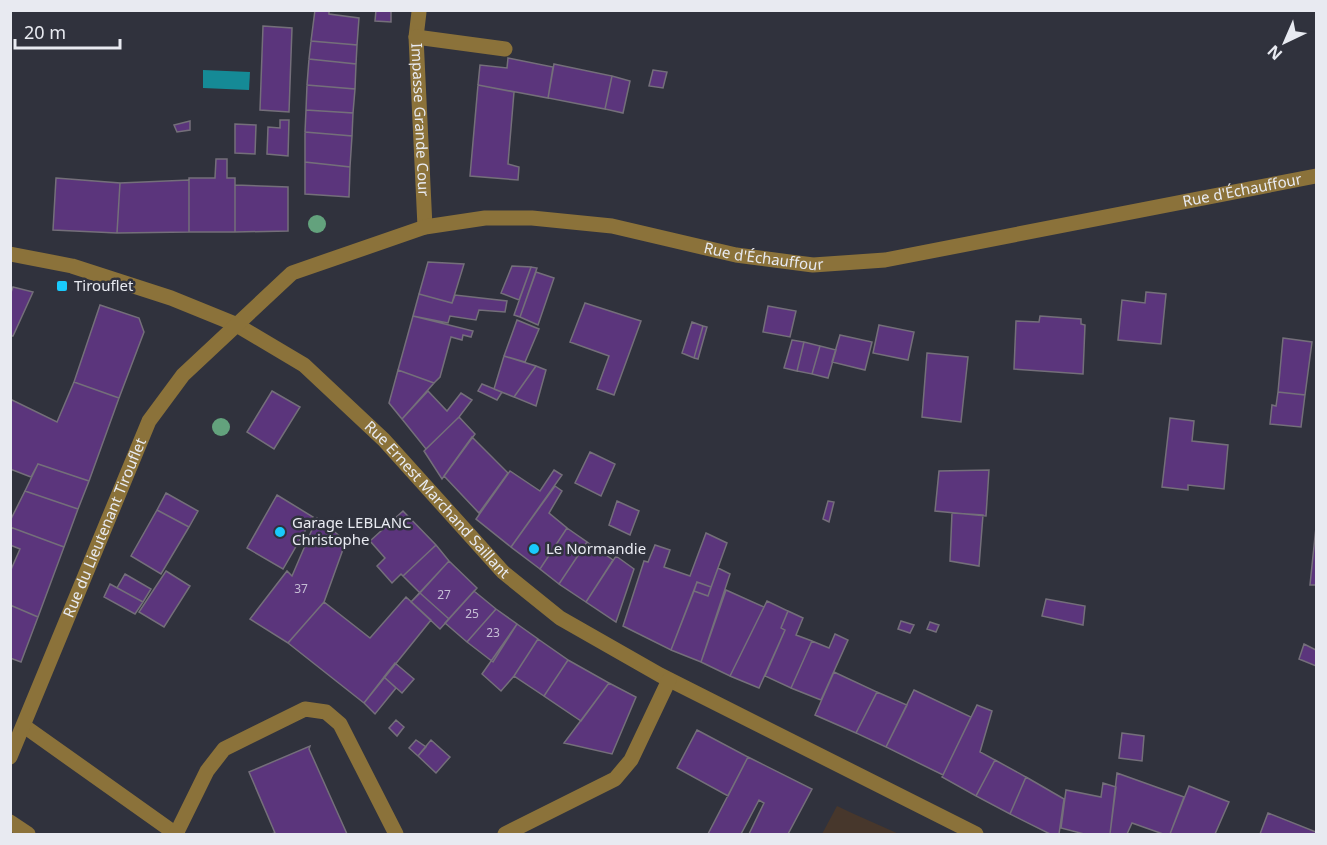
<svg xmlns="http://www.w3.org/2000/svg" width="1327" height="845" viewBox="0 0 1327 845" font-family="'Noto Sans',sans-serif">
  <style>
    .education { fill: #47372c }
    .water { fill: #158a96 }
    .building { fill: #5b357c; stroke: #746f7a; stroke-width: 1.5 }
    .lines { fill: none; stroke-linecap: round; stroke-linejoin: round }
    .minor { stroke: #8b723a; stroke-width: 15 }
    .tree { fill: #63a27d }
    .poi-dot { fill: #19cafc; stroke: #30323d; stroke-width: 2 }
    .labels { text-anchor: middle; stroke-width: 5; stroke-linejoin: round; paint-order: stroke }
    .number-label { font-size: 12px; fill: #c5bdd4 }
    .street-label { font-size: 15px; fill: #e8eaf1; stroke: #30323d }
    .poi-label { font-size: 15px; fill: #e8eaf1; stroke: #30323d; text-anchor: start }
  </style>
  <rect width="100%" height="100%" fill="#30323d"/>
  <path class="education" d="M837 806 854 814 899 834H822Z"/>
  <path class="water" d="M203 70 250 72 249 90 203 88Z"/>
  <path class="building" d="M315 10H329V14L359 18 357 45 311 41Z
    M376 10H391V22L375 21Z
    M263 26 292 28 289 112 260 110Z
    M311 41 357 45 356 64 309 59Z
    M508 58 553 67 548 98 478 85 480 65 507 68Z
    M309 59 356 64 355 89 307 85Z
    M554 64 612 76 605 109 548 98Z
    M653 70 667 72 663 88 649 86Z
    M612 76 630 81 623 113 605 109Z
    M307 85 355 89 353 113 306 110Z
    M478 85 514 92 508 164 519 167 518 180 470 176Z
    M306 110 353 113 352 136 305 132Z
    M280 120H289L288 156 267 154 268 127 280 128Z
    M190 121V130L177 132 174 125Z
    M235 124 256 125 255 154 235 153Z
    M305 132 352 136 350 167 305 162Z
    M216 159H227V178H235V232H189V178H215Z
    M305 162 350 167 349 197 305 194Z
    M56 178 120 183 117 233 53 230Z
    M189 180V232L117 233 120 183Z
    M235 185 288 187V231L235 232Z
    M428 262 464 264 452 303 419 294Z
    M512 266 531 267 519 300 501 293Z
    M531 267 537 268 520 317 514 315Z
    M536 272 554 278 538 325 520 317Z
    M13 287 33 292 13 336H10V295Z
    M1146 292 1166 294 1161 344 1118 340 1122 300 1145 303Z
    M419 294 452 303 455 295 507 301 505 312 479 310 476 320 450 316 448 323 413 316Z
    M585 303 641 321 614 395 597 389 609 356 570 342Z
    M100 305 139 318 144 332 119 398 74 382Z
    M768 306 796 311 790 337 763 332Z
    M413 316 473 331 471 337 463 335 462 340 451 337 440 377 434 383 398 370Z
    M1040 316 1081 319V324L1085 325 1083 374 1014 369 1016 321 1039 322Z
    M517 320 539 329 525 362 504 356Z
    M692 322 703 326 694 358 682 353Z
    M879 325 914 332 908 360 873 353Z
    M703 326 707 327 698 359 694 358Z
    M840 335 872 342 865 370 832 362Z
    M1283 338 1312 342 1305 395 1278 392Z
    M792 340 804 342 797 371 784 368Z
    M804 342 820 346 812 374 797 371Z
    M820 346 836 350 828 378 812 374Z
    M927 353 968 357 961 422 922 417Z
    M504 356 536 366 514 397 494 389Z
    M536 366 546 370 536 406 514 397Z
    M398 370 434 383 402 419 389 403Z
    M74 382 119 398 89 481 38 464 31 477 10 469V399L57 422Z
    M482 384 502 392 497 400 478 391Z
    M272 391 300 407 274 449 247 432Z
    M428 391 447 411 461 393 472 400 459 417 426 449 402 419Z
    M1278 392 1305 395 1301 427 1270 424 1272 405 1276 406Z
    M459 417 475 434 442 479 424 451Z
    M1170 418 1194 421 1192 441 1228 445 1224 489 1188 485V490L1162 487Z
    M472 437 508 473 479 513 444 476Z
    M590 452 615 464 601 496 575 483Z
    M38 464 89 481 78 509 25 491Z
    M554 470 562 475 511 547 476 519 510 471 540 491Z
    M989 470 986 516 935 511 939 471Z
    M555 486 562 491 549 513 567 528 540 569 511 547Z
    M25 491 78 509 64 547 10 527V521Z
    M166 493 198 511 189 527 157 510Z
    M277 495 313 517 283 569 247 548Z
    M617 501 639 511 630 535 609 525Z
    M828 501 834 502 829 522 823 519Z
    M157 510 189 527 161 574 131 556Z
    M403 511 436 545 403 576 401 574 392 583 377 566 385 558 370 541Z
    M952 513 983 515 979 566 950 561Z
    M317 518 346 541 324 602 288 643 250 619 287 571 292 576Z
    M10 527 64 547 38 617 10 605V572L20 549 10 545Z
    M1316 527V585H1310Z
    M567 528 587 542 559 584 540 569Z
    M706 533 727 543 711 587 697 582 671 650 623 626 644 561 648 562 655 545 670 550 664 567 690 576Z
    M587 542 613 560 586 602 559 584Z
    M436 545 449 561 420 593 403 576Z
    M616 556 634 569 616 622 586 602Z
    M449 561 477 588 440 629 411 602Z
    M718 568 730 574 701 662 671 650 694 591 708 596Z
    M166 571 190 586 164 627 139 612Z
    M125 574 151 589 143 602 117 588Z
    M697 582 711 587 708 596 694 591Z
    M110 584 143 602 135 614 104 597Z
    M726 590 764 607 730 676 701 662Z
    M474 591 496 609 467 642 445 623Z
    M420 593 449 619 440 629 411 602Z
    M406 597 431 620 364 703 288 643 324 602 370 638Z
    M1046 599 1085 606 1083 625 1042 616Z
    M767 601 788 611 781 628 785 630 759 688 730 676Z
    M10 605 38 617 21 662 10 658Z
    M496 609 517 624 493 662 467 642Z
    M788 611 803 618 796 635 812 641 791 688 765 676 785 630 781 628Z
    M901 621 914 625 910 633 898 629Z
    M930 622 939 625 936 632 927 629Z
    M517 624 538 639 514 676 501 691 482 674Z
    M835 634 848 640 821 700 791 688 812 641 829 648Z
    M538 639 568 660 544 696 514 676Z
    M1304 644 1316 650V666L1299 659Z
    M568 660 609 683 581 721 544 696Z
    M395 663 414 679 402 693 384 677Z
    M834 672 877 692 856 733 815 715Z
    M384 677 396 688 375 714 364 703Z
    M609 683 636 697 612 754 564 743Z
    M914 690 971 717 943 775 886 747Z
    M877 692 907 705 886 747 856 733Z
    M977 705 992 711 980 752 995 760 976 796 942 777Z
    M396 720 404 727 397 736 389 728Z
    M697 730 748 757 728 796 677 768Z
    M1122 733 1144 736 1142 761 1119 758Z
    M416 740 426 747 418 756 409 748Z
    M431 740 450 757 436 773 418 756Z
    M310 746 309 749 347 834H271L275 833 249 772Z
    M748 757 812 789 788 834H749L764 803 759 800 741 834H708Z
    M995 760 1026 777 1010 814 976 796Z
    M1117 773 1184 797 1170 834H1163L1132 823 1127 834H1110Z
    M1026 777 1064 799 1059 834H1050L1010 814Z
    M1103 783 1116 787 1110 834H1084L1061 828 1066 790 1101 797Z
    M1189 786 1229 802 1215 834H1170Z
    M1268 813 1316 832V834H1260Z"/>
  <g class="lines">
    <g class="minor">
      <path id="s1" d="M419 12 416 37 425 227"/>
      <path d="M416 37 505 49"/>
      <path id="s2" d="M10 254 72 266 171 298 235 324 304 365 384 440 503 572 560 618 660 675 976 834"/>
      <path d="M24 726 176 834"/>
      <path id="s3" d="M10 757 149 421 183 375 292 273 425 227 485 218H532L612 226 736 255 813 265 885 260 1316 176"/>
      <path d="M10 822 28 834"/>
      <path d="M176 834 207 771 224 749 305 709 326 712 340 724 396 834"/>
      <path d="M505 834 615 779 631 760 669 680"/>
    </g>
  </g>
  <g class="tree">
    <circle cx="317" cy="224" r="9"/>
    <circle cx="221" cy="427" r="9"/>
  </g>
  <g class="poi-dot">
    <rect x="56" y="280" width="12" height="12" rx="3"/>
    <circle cx="280" cy="532" r="6"/>
    <circle cx="534" cy="549" r="6"/>
  </g>
  <g class="labels">
    <g class="number-label">
      <text x="301" y="593">37</text>
      <text x="444" y="599">27</text>
      <text x="472" y="618">25</text>
      <text x="493" y="637">23</text>
    </g>
    <g class="street-label">
      <text dy="5" stroke="none"><textPath href="#s1" startOffset="108">Impasse Grande Cour</textPath></text>
      <text dy="5" stroke="none"><textPath href="#s3" startOffset="1540">Rue d'Échauffour</textPath></text>
      <text dy="5" stroke="none"><textPath href="#s3" startOffset="1054">Rue d'Échauffour</textPath></text>
      <text dy="5" stroke="none"><textPath href="#s2" startOffset="506">Rue Ernest Marchand Saillant</textPath></text>
      <text dy="5" stroke="none"><textPath href="#s3" startOffset="248">Rue du Lieutenant Tirouflet</textPath></text>
    </g>
    <g class="poi-label">
      <text x="74" y="291">Tirouflet</text>
      <text x="292" y="528">Garage LEBLANC<tspan x="292" dy="17">Christophe</tspan></text>
      <text x="546" y="554">Le Normandie</text>
    </g>
  </g>
  <rect width="1327" height="845" fill="none" stroke="#e8eaf1" stroke-width="24"/>
  <g transform="translate(1285 42) rotate(224)" stroke="#30323d" stroke-width="4.5" paint-order="stroke">
  <path d="M0-4.5L10 22L0 15L-10 22Z" fill="#e8eaf1"/>
  <text y="-9" font-size="16" font-weight="bold" text-anchor="middle" fill="#e8eaf1">N</text>
  </g>
  <path d="M15 39v9h105v-9" fill="none" stroke="#e8eaf1" stroke-width="3"/>
  <text x="24" y="39" font-size="18" fill="#e8eaf1" stroke="#30323d" stroke-width="4.5" paint-order="stroke">20 m</text>
</svg>
